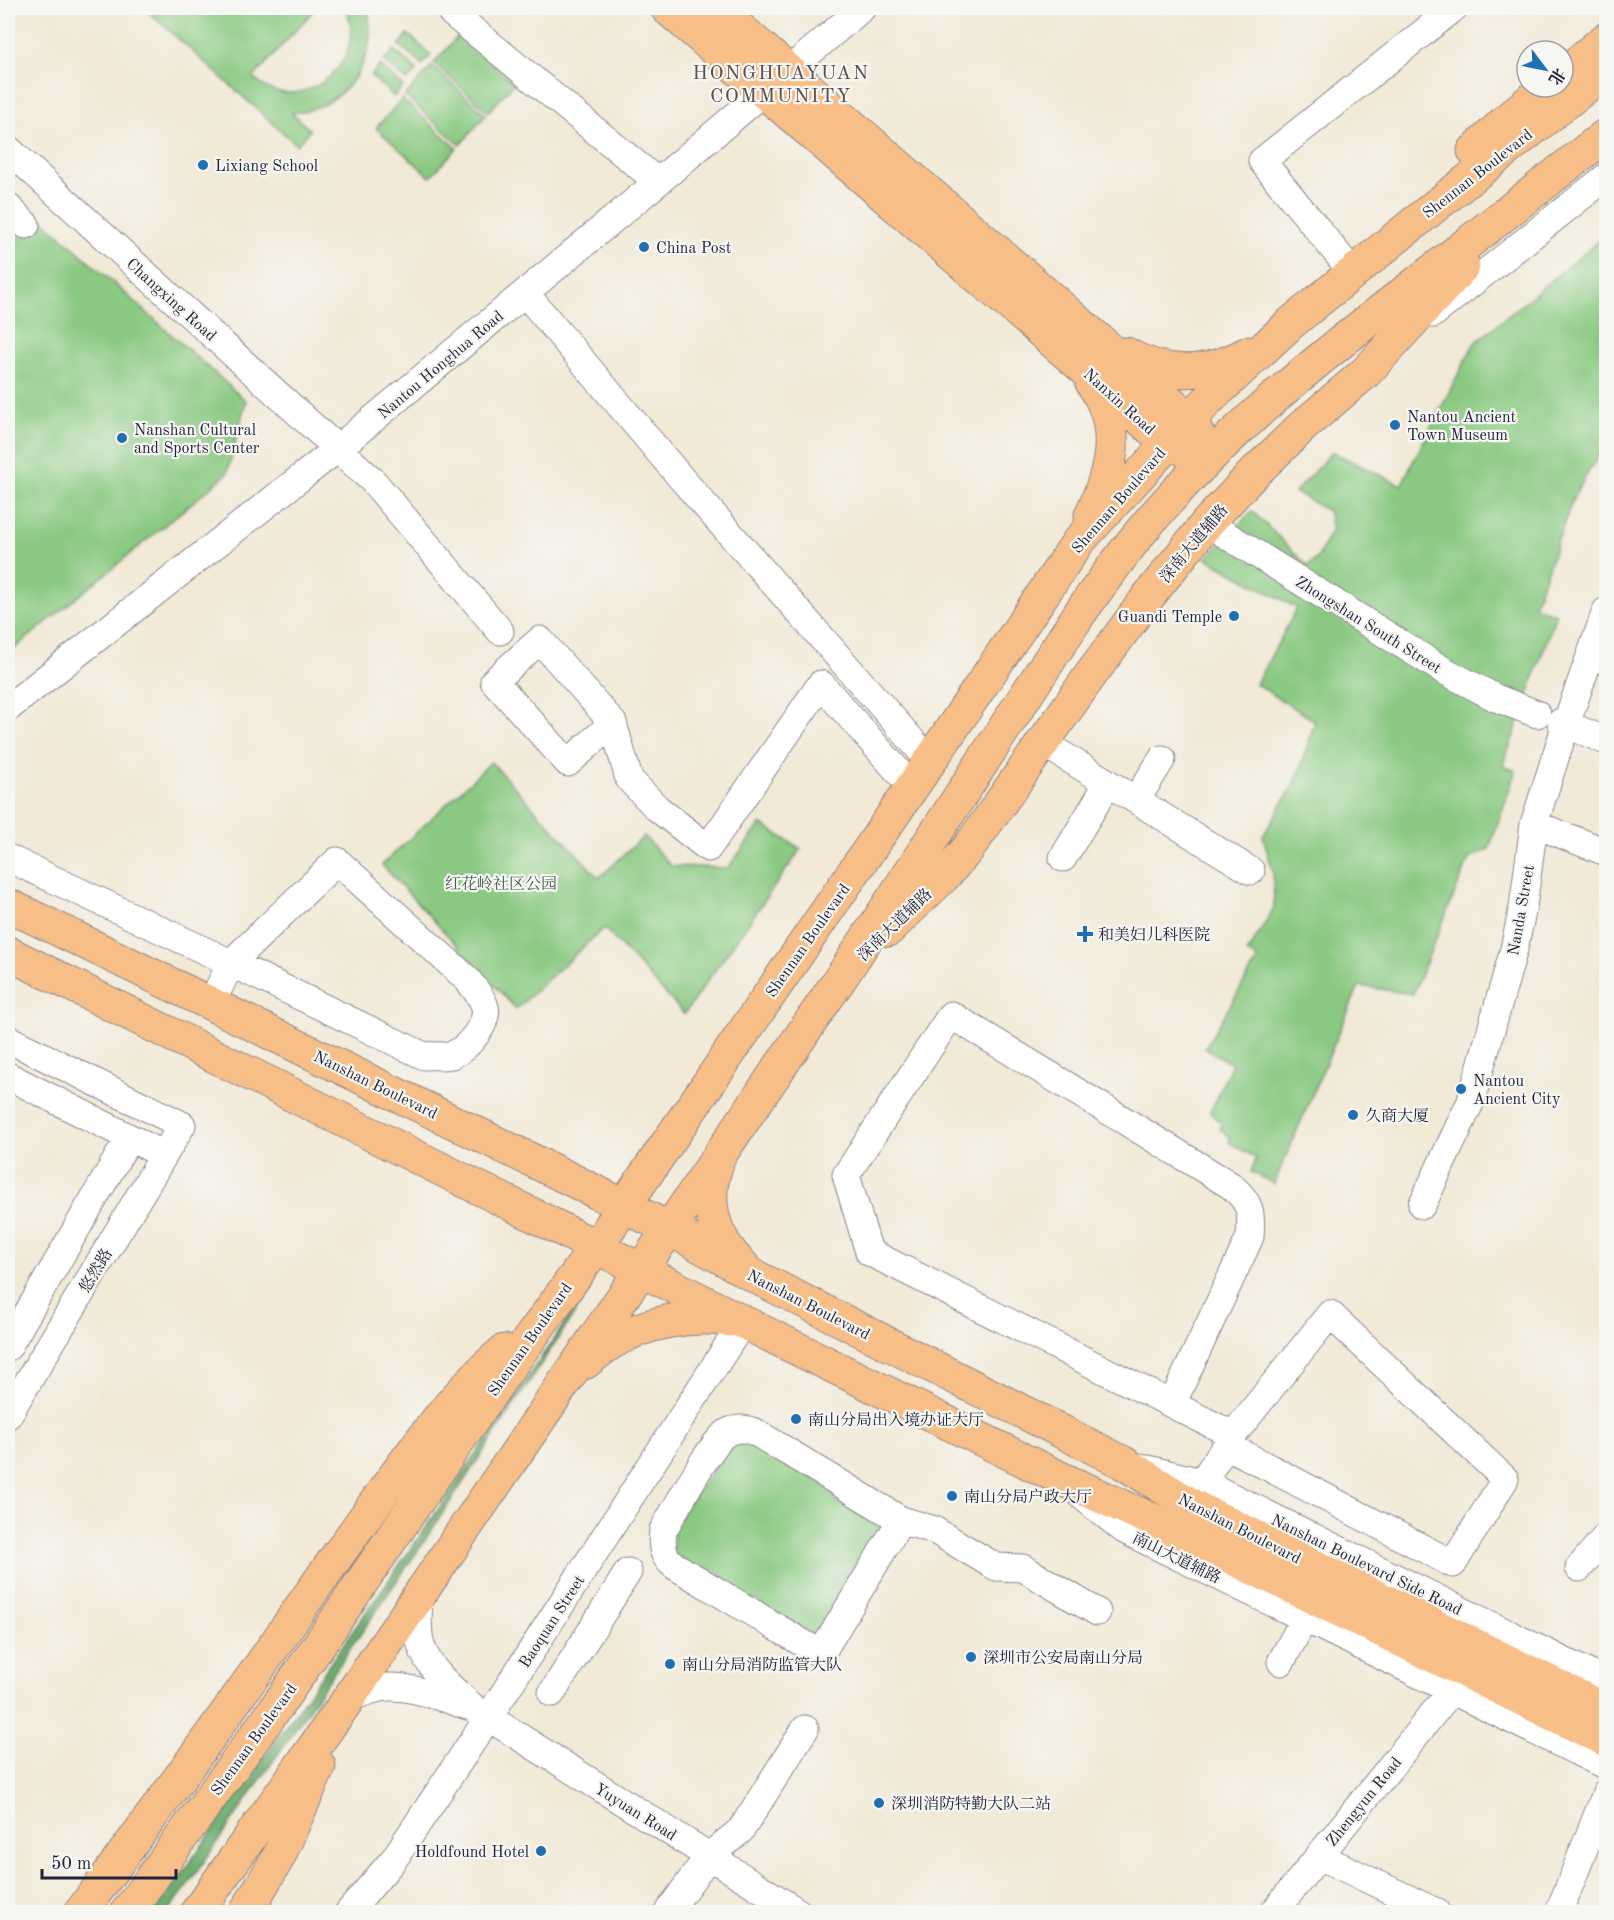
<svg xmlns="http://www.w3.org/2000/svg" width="1614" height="1920" viewBox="0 0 1614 1920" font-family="'Old Standard TT','Noto Serif SC',serif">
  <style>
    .green { fill: #89c981; stroke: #56765e; stroke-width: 1.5 }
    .forest { fill: #6ead6f; stroke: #486855; stroke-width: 1.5 }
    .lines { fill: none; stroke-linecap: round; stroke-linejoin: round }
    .minor-casing { stroke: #8a8688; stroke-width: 29 }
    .major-casing { stroke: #8a8688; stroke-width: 35 }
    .minor { stroke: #fff; stroke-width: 27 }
    .major { stroke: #f7be88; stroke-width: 33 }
    .poi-dot { fill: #1f6fb2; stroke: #f6f6f2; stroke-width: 2 }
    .labels { text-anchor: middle; stroke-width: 4.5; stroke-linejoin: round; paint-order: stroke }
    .poi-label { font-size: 16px; fill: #22223b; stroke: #f6f6f2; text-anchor: start }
    .street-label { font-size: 16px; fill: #22223b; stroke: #f6f6f2 }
    .park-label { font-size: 16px; fill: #465c54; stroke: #f6f6f2 }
    .quarter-label { font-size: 20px; letter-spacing: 1.5px; fill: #5c4e4c; stroke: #f6f6f2 }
  </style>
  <rect width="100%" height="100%" fill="#f6f6f2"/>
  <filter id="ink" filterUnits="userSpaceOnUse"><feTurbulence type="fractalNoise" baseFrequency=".0167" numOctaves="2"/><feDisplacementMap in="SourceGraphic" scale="12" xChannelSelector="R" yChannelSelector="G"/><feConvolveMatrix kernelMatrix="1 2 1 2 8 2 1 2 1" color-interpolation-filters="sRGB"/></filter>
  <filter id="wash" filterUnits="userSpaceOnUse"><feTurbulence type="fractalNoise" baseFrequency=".008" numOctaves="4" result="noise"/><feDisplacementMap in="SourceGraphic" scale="24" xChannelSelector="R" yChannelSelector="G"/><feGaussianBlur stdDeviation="1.35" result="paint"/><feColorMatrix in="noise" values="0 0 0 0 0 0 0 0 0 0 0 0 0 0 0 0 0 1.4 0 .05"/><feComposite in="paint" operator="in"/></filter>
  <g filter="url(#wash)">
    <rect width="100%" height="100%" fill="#f2e9d6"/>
    <path class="green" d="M144 8H316L253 78C262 86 274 93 286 93 316 94 346 69 350 40 352 29 350 18 346 8H367C381 58 345 109 292 113L310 130 297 145Z
      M408 34 431 55 422 65 399 45Z
      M460 34 514 83 488 112 434 63Z
      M394 50 417 70 407 81 384 61Z
      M380 65 403 86 394 97 371 76Z
      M432 66 486 115 460 145 405 96Z
      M402 99 457 148 430 177 376 128Z
      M8 189 246 401 227 474 8 654Z
      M1606 235V443L1574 496 1534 606 1556 614 1503 766 1516 771 1489 849 1469 859 1413 994 1359 986 1274 1184 1251 1172 1256 1158 1229 1142 1231 1138 1220 1129 1222 1124 1210 1112 1232 1064 1205 1048 1258 959 1247 953 1274 908 1273 873 1263 836 1297 779 1315 721 1256 684 1297 608 1206 558 1252 511 1308 566 1318 557 1332 529 1328 511 1295 492 1332 452 1401 485 1474 344Z
      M491 762 599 878 644 836 671 866 728 868 761 824 801 849 684 1014 604 928 516 1009 382 865Z
      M736 1436 876 1513 884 1526 816 1637 673 1554 674 1525Z"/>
    <path class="forest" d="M588 1288 590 1290 425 1540 186 1888 168 1912H155L429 1523Z"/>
  </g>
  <g filter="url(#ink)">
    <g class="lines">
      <defs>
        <path id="minor" d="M452 13 658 182
          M8 149 373 481 500 631
          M8 207 26 225
          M1353 273 1262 161 1454 8
          M525 293 681 478 930 761
          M1433 314 1606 177
          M1207 523 1443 670 1496 698 1537 714
          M8 708 337 449 658 182 862 8
          M1561 722 1606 741
          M613 723 568 763 494 681 540 640 613 723 629 779 657 808 708 848 821 684 912 787
          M1043 743 1251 871
          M1136 800 1162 759
          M1534 824 1606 852
          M8 858 231 963 211 1004
          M1063 858 1108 783
          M337 861 467 979C473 987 482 996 485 1007 489 1024 467 1049 452 1055 444 1057 432 1055 424 1056L231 963Z
          M8 1039 182 1125 8 1415
          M8 1076 164 1155
          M1422 1205 1471 1101 1514 949 1523 907 1534 824 1566 724 1606 611
          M8 1347 129 1138
          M1172 1404 1250 1237C1252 1212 1251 1202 1230 1185L951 1015 846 1175 869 1252 1233 1435
          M1140 1467 1202 1482 1606 1682
          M1202 1482 1233 1435 1330 1314 1505 1479 1453 1564 1226 1445
          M1082 1496 1124 1530 1606 1766
          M901 1520 821 1654 675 1566C662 1557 661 1545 663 1530 676 1510 710 1442 728 1432 738 1427 746 1429 755 1432L901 1520 934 1530 996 1567 1023 1568 1097 1612
          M1579 1568 1606 1536
          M419 1594C419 1610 416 1629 421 1645 429 1671 455 1691 475 1709L798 1912
          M1281 1662 1312 1605
          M552 1693 628 1572
          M349 1698C362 1693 376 1687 390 1687 416 1687 442 1698 467 1706
          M1319 1856 1436 1912
          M349 1912 394 1859 488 1718 743 1322
          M668 1912 708 1857 741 1830 805 1729
          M1274 1912 1452 1690
          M1559 1912 1606 1793"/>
        <path id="major" d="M667 8 1079 364 1167 443 1188 451
          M716 8 1190 419 1200 439
          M1563 74 1606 39
          M1474 151 1510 117 1547 87
          M1126 354C1169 378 1206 375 1248 353
          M1091 515C1112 470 1123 427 1092 383
          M8 905 562 1175 670 1229 756 1277 1122 1462 1193 1506 1606 1710
          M888 930 943 877 967 850 1090 676 1148 597 1207 523 1254 473 1303 426 1366 372 1463 266
          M8 953 557 1227 743 1322 1060 1478 1177 1531 1606 1740
          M717 1163C703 1201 713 1238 743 1266
          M586 1362C593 1356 601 1350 608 1345 643 1322 690 1314 730 1320
          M81 1912C148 1821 216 1730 281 1636 313 1589 347 1542 381 1495 418 1444 455 1392 504 1351
          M127 1912 277 1706 504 1374 596 1247 930 761 1078 542 1207 401 1291 323 1434 207 1606 71
          M197 1912 349 1698 846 970 1080 613C1102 582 1124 551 1149 522 1226 432 1319 358 1413 286 1477 236 1542 185 1606 135
          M246 1912 279 1856 319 1766"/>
      </defs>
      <use href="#minor" class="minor-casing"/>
      <use href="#major" class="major-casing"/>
      <use href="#minor" class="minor"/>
      <use href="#major" class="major"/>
    </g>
  </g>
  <g class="poi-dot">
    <circle cx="203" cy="165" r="6"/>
    <circle cx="644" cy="247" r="6"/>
    <circle cx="1395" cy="425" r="6"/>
    <circle cx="122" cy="438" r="6"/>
    <circle cx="1234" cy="616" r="6"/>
    <path d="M1082 925h6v6h6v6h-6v6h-6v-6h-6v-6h6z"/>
    <circle cx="1461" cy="1089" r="6"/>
    <circle cx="1353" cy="1115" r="6"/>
    <circle cx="796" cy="1419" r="6"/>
    <circle cx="952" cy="1496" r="6"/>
    <circle cx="971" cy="1657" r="6"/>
    <circle cx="670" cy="1664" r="6"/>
    <circle cx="879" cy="1803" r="6"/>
    <circle cx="541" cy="1851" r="6"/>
  </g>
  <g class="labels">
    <g class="poi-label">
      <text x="215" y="171">Lixiang School</text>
      <text x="656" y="253">China Post</text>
      <text x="1407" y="422">Nantou Ancient<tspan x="1407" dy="18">Town Museum</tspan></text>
      <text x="134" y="435">Nanshan Cultural<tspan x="134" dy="18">and Sports Center</tspan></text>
      <text x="1222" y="622" text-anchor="end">Guandi Temple</text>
      <text x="1098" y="940">和美妇儿科医院</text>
      <text x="1473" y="1086">Nantou<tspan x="1473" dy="18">Ancient City</tspan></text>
      <text x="1365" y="1121">久商大厦</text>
      <text x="808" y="1425">南山分局出入境办证大厅</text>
      <text x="964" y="1502">南山分局户政大厅</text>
      <text x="983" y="1663">深圳市公安局南山分局</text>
      <text x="682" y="1670">南山分局消防监管大队</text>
      <text x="891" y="1809">深圳消防特勤大队二站</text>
      <text x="529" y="1857" text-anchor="end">Holdfound Hotel</text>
    </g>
    <g class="street-label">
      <text transform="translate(1477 173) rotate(-38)" y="6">Shennan Boulevard</text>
      <text transform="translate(172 299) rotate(42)" y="6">Changxing Road</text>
      <text transform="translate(440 364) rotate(-40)" y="6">Nantou Honghua Road</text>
      <text transform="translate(1120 401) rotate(42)" y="6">Nanxin Road</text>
      <text transform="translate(1118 500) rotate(-49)" y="6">Shennan Boulevard</text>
      <text transform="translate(1193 543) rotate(-50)" y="6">深南大道辅路</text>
      <text transform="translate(1369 624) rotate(32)" y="6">Zhongshan South Street</text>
      <text transform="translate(1520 910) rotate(-80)" y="6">Nanda Street</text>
      <text transform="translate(894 924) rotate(-44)" y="6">深南大道辅路</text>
      <text transform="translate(807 940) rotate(-55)" y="6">Shennan Boulevard</text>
      <text transform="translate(376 1084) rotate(26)" y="6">Nanshan Boulevard</text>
      <text transform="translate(95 1270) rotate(-59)" y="6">悠然路</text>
      <text transform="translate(809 1304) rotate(27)" y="6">Nanshan Boulevard</text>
      <text transform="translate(529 1339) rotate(-55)" y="6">Shennan Boulevard</text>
      <text transform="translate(1240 1528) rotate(27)" y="6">Nanshan Boulevard</text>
      <text transform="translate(1177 1557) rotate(26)" y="6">南山大道辅路</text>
      <text transform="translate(1367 1564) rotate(26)" y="6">Nanshan Boulevard Side Road</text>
      <text transform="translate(551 1621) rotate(-57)" y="6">Baoquan Street</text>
      <text transform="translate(253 1739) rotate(-54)" y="6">Shennan Boulevard</text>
      <text transform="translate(1363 1801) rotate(-51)" y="6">Zhengyun Road</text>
      <text transform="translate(636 1811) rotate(32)" y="6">Yuyuan Road</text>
    </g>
    <g class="park-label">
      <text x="501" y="889">红花岭社区公园</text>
    </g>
    <g class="quarter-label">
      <text x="781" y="79">HONGHUAYUAN<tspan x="781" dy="23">COMMUNITY</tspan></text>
    </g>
  </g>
  <rect width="1614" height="1920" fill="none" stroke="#f6f6f2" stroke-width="30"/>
  <g transform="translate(1545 69) rotate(122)"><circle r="28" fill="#f6f6f2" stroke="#a1a1a9" stroke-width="1.5"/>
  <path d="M0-4.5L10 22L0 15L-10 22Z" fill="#1f6fb2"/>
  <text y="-9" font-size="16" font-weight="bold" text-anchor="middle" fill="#22223b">北</text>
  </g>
  <path d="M42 1869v9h134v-9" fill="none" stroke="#22223b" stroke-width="3"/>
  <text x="51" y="1869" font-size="18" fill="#22223b" stroke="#f6f6f2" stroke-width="4.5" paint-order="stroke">50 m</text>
</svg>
